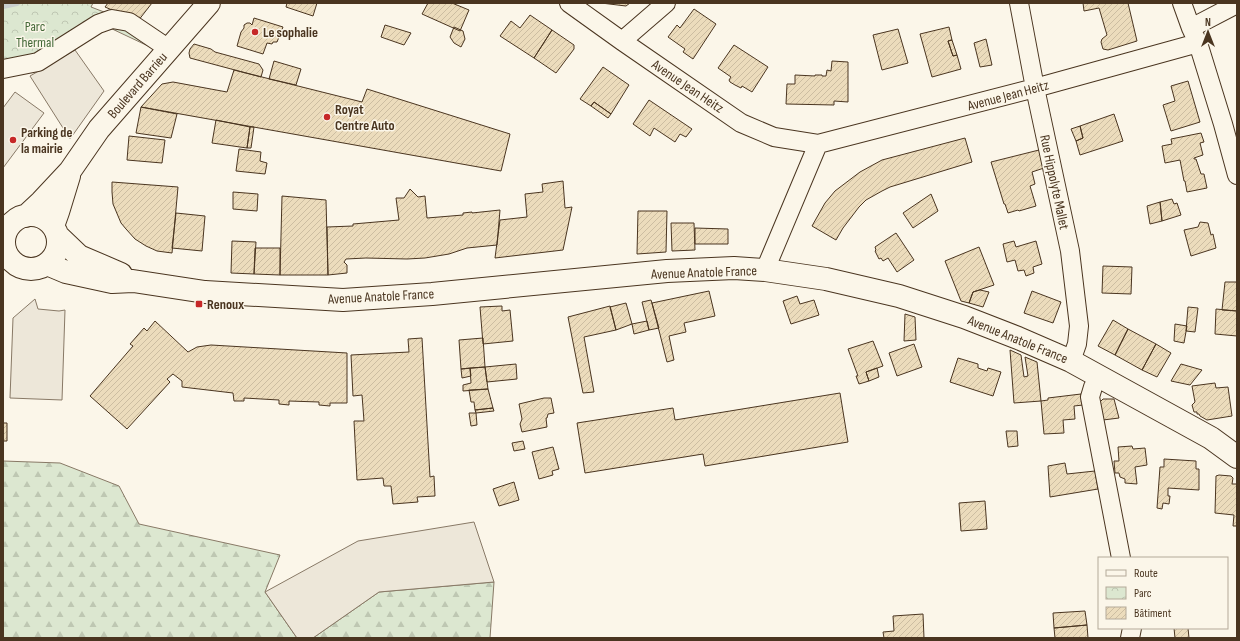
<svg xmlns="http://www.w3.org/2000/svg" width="1240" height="641" viewBox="0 0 1240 641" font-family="'Sofia Sans Condensed',sans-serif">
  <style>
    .forest { fill: url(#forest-firs); stroke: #887966 }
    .park { fill: url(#park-crowns); stroke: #887966 }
    .parking { fill: #ede7d9; stroke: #887966 }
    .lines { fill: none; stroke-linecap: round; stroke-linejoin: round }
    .stream { stroke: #c9cecd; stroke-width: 6 }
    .building { fill: url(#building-hatch); stroke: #4a3520 }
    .street-casing { stroke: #4a3520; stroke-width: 20 }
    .secondary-casing { stroke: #4a3520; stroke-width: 24 }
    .street { stroke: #fbf6e9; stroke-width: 18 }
    .secondary { stroke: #fbf6e9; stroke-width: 22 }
    .poi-dot { fill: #c62828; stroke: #fbf6e9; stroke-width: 1.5 }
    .labels { text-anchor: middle; stroke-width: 3; stroke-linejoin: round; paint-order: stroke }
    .park-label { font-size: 14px; fill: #436837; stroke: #fbf6e9 }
    .poi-label { font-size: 14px; font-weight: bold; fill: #4a3520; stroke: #fbf6e9; text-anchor: start }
    .street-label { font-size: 14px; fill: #4a3520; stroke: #fbf6e9 }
  </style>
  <defs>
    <pattern id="forest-firs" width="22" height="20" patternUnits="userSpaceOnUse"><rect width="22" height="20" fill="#dce7d0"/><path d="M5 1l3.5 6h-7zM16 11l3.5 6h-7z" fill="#bec7b2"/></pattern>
    <pattern id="park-crowns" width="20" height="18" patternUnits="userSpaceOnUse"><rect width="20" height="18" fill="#dce7d0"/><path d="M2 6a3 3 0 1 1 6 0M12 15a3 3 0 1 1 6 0" fill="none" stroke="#bec7b2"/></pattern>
    <pattern id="building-hatch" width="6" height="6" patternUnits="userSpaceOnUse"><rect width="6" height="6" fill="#ecdcbc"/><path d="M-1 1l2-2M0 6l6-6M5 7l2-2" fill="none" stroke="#ccbda1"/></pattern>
  </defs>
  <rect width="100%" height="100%" fill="#fbf6e9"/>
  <path class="forest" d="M3 461 60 463 119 486 139 524 280 555 265 592 297 638H3Z
    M494 582 490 638H313L379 592Z"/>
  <path class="park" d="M3 3H93L91 7 177 40 165 54 108 27 3 76Z"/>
  <path class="parking" d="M75 50 104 91 70 139 30 76Z
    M15 92 44 113 3 168V108Z
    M35 299 38 309 59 311 65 310 62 400 10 398 13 318Z
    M474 522 494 582 379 592 313 638H297L265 592 358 541Z"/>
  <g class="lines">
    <path class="stream" d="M3 6 17 3"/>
  </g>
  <path class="building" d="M108 3H152L138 21 105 7Z
    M287 3H317L313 16 286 7Z
    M428 3H452L469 10 460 31 422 14Z
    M601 3H630L626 6Z
    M1083 3H1128L1137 41 1108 50 1103 49 1101 42 1102 39 1107 35 1099 8 1084 11Z
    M694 9 716 24 693 59 683 52 685 49 668 37 677 25 680 28Z
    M530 15 552 30 534 58 500 36 511 21 520 28Z
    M254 18 283 27 277 42H273L272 44 267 43 263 54 237 46 241 32 244 28V25L247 23H250L252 25Z
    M385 25 411 33 404 45 381 37Z
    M454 27 463 31 465 39 461 47 454 43 450 37Z
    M949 27 952 40 948 41 953 56 957 55 961 69 932 77 920 34Z
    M898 29 908 63 882 70 873 35Z
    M552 30 574 45V49L556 73 534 58Z
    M986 39 992 65 980 67 974 43Z
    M952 40 957 55 953 56 948 41Z
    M194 44 211 49 215 52 259 64 263 70 261 77 190 58 189 53 190 49Z
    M734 45 768 67 752 92 742 86 741 88 735 85 730 82 729 80 731 77 718 68Z
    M274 61 301 69 296 85 269 79Z
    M832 61 848 62V102L834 101V105L786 104 787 84H795V75L815 76V75H822V76H826L827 70 831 71Z
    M603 67 629 85 611 114 594 102 591 106 580 99Z
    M234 70 362 102 367 89 510 134 501 171 141 107 162 84 173 82 227 92Z
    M1188 81 1200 122 1171 131 1163 105 1175 101 1171 86Z
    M649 100 692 129 686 137 680 134 675 142 654 128 650 136 633 124Z
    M594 102 611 114 608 118 591 106Z
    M141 107 177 114 171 138 136 133Z
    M1114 114 1123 141 1080 155 1076 141 1083 138 1080 126Z
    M216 120 250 127 247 148 212 143Z
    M1080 126 1083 138 1076 141 1071 129Z
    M250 127H254L251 148H247Z
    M1201 133 1204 142 1200 143 1203 155 1194 158V159H1196L1201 174H1204L1207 188 1187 192 1185 181H1184L1180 160 1165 163 1162 146 1172 144 1171 139Z
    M129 136 165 140 162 163 127 160Z
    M965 138 972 162 890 187 882 191 866 200 859 207 843 228 836 240 812 226 825 203 835 191 860 172 882 160Z
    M239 149 261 152 260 161 267 163 265 174 236 171Z
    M1039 150 1044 168 1032 172 1035 184 1030 186 1036 206 1019 211 1018 210 1008 213 1005 204H1004L991 162Z
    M563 181 565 208 572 207 563 250 495 258 500 220 527 217 525 194 543 192 542 184Z
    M112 182 178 187 172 253 157 251 146 246 135 239 126 229 121 223 113 204 112 192Z
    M410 189 418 197 425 196 427 218 463 215V213L472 212V213L500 210 497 245 467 248 449 254 425 258 407 259 366 258 346 259 344 262 347 265V273L328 275 327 227 353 226V224L399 220 396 198H404Z
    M233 192 258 194 257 211 233 209Z
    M931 194 938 211 913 228 903 213Z
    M282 196 326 200 328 275H280Z
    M1172 199 1174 204 1177 203 1181 215 1162 221 1160 202Z
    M1160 202 1162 221 1150 224 1147 206Z
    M638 211H667L666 252 637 254Z
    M176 213 205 216 202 251 172 248Z
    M1200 222 1208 223 1211 235 1213 234 1216 248 1191 256 1184 230 1198 227Z
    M671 223H694L695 250 672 251Z
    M695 228 728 229V244H695Z
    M896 233 914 260 897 272 888 258 883 261 881 258 879 259 875 251 876 250 875 247Z
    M232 241 256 242 254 274 231 273Z
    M1014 241 1016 247 1036 241 1042 264 1033 267 1034 273 1026 276 1024 270 1018 271 1015 260 1007 262 1003 244Z
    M979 247 994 285 973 292 969 303 961 301 945 261Z
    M255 248H280V275L254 274Z
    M1103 266 1132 267 1131 294 1102 293Z
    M1225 282H1237V311L1222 310Z
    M980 290 989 292 983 307 969 303 973 292Z
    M709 291 715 316 684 323 686 332 669 336 674 360 667 362 652 303Z
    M1032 291 1061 302 1053 323 1024 313Z
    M797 296 800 304 814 300 819 315 791 324 783 301Z
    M651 300 659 328 649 330 642 302Z
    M626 303 632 324 616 330 610 307Z
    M502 306V311L510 310 513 341 483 344 480 307Z
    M610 306 616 330 584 337 594 392 583 393 568 317Z
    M1188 307 1198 308 1195 332 1186 331Z
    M1216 309 1237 311V336L1215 334Z
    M905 314 915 317 916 340 904 341Z
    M1113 320 1128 329 1115 355 1098 346Z
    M155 321 188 352 197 347 211 345 347 353V403H330V406L319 405V402L289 401V405L279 404V400L244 398V401H234L233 393 182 387V381L173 374 167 379 170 382 127 429 90 396 133 346 130 344 144 328 147 331Z
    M647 321 649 330 634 334 632 324Z
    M1175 324 1187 326 1184 343 1174 341Z
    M1128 329 1156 344 1142 370 1115 355Z
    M422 338 430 477 434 476 435 496 417 497 418 502 393 504 391 486H384L383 478 357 480 354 421H364L362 395 353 396 351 355 409 352 408 339Z
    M483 338 485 367 461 369 459 340Z
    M873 341 883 366 866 372 869 381 859 384 856 376H858L848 349Z
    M914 344 922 367 897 376 889 353Z
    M1156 344 1171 353 1157 377 1142 370Z
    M1010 350 1021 355 1024 377 1028 376 1025 357 1037 362 1041 401 1014 403Z
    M958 358 978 364V368L987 371 988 368 1001 372 993 396 950 382Z
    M516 364 517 379 487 382 485 367Z
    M1181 364 1202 370 1190 385 1171 381Z
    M485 367 488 389 463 391V385L471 383 470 368Z
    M470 368 471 376 462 378 461 369Z
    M877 368 879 377 869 381 866 372Z
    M1215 383 1216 388 1228 387 1232 416 1207 420 1200 416 1199 414H1197V412H1194L1192 405 1195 402 1192 386Z
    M488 389 493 408 475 410 474 402H471L469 390Z
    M840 393 848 442 705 466 703 454 585 473 577 423 673 408 675 420Z
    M1081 394 1083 405 1074 406 1075 419 1063 420 1064 433 1044 434 1041 401 1048 400V398Z
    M544 398H551L554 413 548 414 547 418H546L547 427 522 432 520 424 522 419 519 404Z
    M1103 399H1114L1119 418 1103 420 1099 403Z
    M493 408 494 411 476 413 475 410Z
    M469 413H476L477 425 471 426Z
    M3 423H7V441H3Z
    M1006 431H1017L1018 446 1008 447Z
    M523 441 525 449 514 451 512 443Z
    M1132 446 1133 449 1145 448 1147 465 1135 467 1137 484 1125 483V479L1120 477 1119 473H1115L1114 461H1119L1118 447Z
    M553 447 559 469 552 471 553 475 539 479 532 452Z
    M1164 459 1196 461V469H1199V490L1168 488V496H1170L1169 504 1163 503 1162 509 1157 508 1160 467H1164Z
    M1065 463 1067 474 1095 471 1098 489 1050 497 1048 466Z
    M1219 475 1231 476 1233 478 1232 484H1237V526H1233L1234 515 1215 513 1216 476Z
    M514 482 519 500 499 506 493 489Z
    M985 501 987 529 961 531 959 503Z
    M1085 611 1087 625 1054 628 1053 613Z
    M923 614 924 638H884L883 632 894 631 893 616Z
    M1087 625 1088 638H1055L1054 628Z
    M1174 628H1188L1189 638H1175Z"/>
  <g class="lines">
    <defs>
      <path id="street" d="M569 3 622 41 741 123 774 137 818 144 1035 88 1198 43
        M1019 3 1035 88 1070 251 1079 326 1077 344 1071 361
        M1182 3 1191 28 1198 43 1223 124 1237 175
        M1191 28 1237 4
        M622 41 666 3
        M3 69 38 62 98 24 112 19 129 22 169 49
        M765 270 818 144
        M1099 376 1093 387 1090 397 1121 558
        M1130 638 1132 628"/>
      <path id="secondary" d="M4 242a27 27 0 1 1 54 0a27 27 0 1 1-54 0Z
        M26 216 41 202 70 171 99 129 209 3
        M53 226 58 212 69 176
        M57 235 79 256 121 274
        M47 264 66 272 112 282 133 281 205 292 343 300 432 294 667 271 734 268 765 270 826 279 899 296 964 317 1018 338 1071 361 1211 438 1237 457"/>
    </defs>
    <use href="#street" class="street-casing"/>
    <use href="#secondary" class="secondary-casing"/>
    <use href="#street" class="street"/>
    <use href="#secondary" class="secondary"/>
  </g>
  <g class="poi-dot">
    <circle cx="255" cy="32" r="4"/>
    <circle cx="327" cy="117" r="4"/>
    <circle cx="13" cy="140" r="4"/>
    <rect x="195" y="300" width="8" height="8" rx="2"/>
  </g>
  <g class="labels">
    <g class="park-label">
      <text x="35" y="31">Parc<tspan x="35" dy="16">Thermal</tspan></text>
    </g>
    <g class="poi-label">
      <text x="263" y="37">Le sophalie</text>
      <text x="335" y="114">Royat<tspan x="335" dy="16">Centre Auto</tspan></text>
      <text x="21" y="137">Parking de<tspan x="21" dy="16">la mairie</tspan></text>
      <text x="207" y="309">Renoux</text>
    </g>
    <g class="street-label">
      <text transform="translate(137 85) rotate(-49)" y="5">Boulevard Barrieu</text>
      <text transform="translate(688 86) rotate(34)" y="5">Avenue Jean Heitz</text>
      <text transform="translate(1008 95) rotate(-15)" y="5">Avenue Jean Heitz</text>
      <text transform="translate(1055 182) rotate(78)" y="5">Rue Hippolyte Mallet</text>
      <text transform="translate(704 272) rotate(-2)" y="5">Avenue Anatole France</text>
      <text transform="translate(381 296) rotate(-3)" y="5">Avenue Anatole France</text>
      <text transform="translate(1018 339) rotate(22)" y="5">Avenue Anatole France</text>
    </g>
  </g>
  <rect width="1240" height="641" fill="none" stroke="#4a3520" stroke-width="8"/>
  <rect x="1098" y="557" width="130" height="72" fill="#fbf6e9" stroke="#b4a999"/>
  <rect x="1106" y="570" width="20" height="6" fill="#fbf6e9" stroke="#b4a999"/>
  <text x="1134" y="577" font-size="12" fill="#4a3520">Route</text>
  <rect x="1106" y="587" width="20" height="12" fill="url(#park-crowns)" stroke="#b4a999"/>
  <text x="1134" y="597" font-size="12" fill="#4a3520">Parc</text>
  <rect x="1106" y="607" width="20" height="12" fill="url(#building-hatch)" stroke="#b4a999"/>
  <text x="1134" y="617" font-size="12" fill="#4a3520">Bâtiment</text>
  <g transform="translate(1208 32)" stroke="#fbf6e9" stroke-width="3" paint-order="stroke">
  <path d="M0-3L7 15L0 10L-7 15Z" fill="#4a3520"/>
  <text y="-6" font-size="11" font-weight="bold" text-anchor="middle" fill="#4a3520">N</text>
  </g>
</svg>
